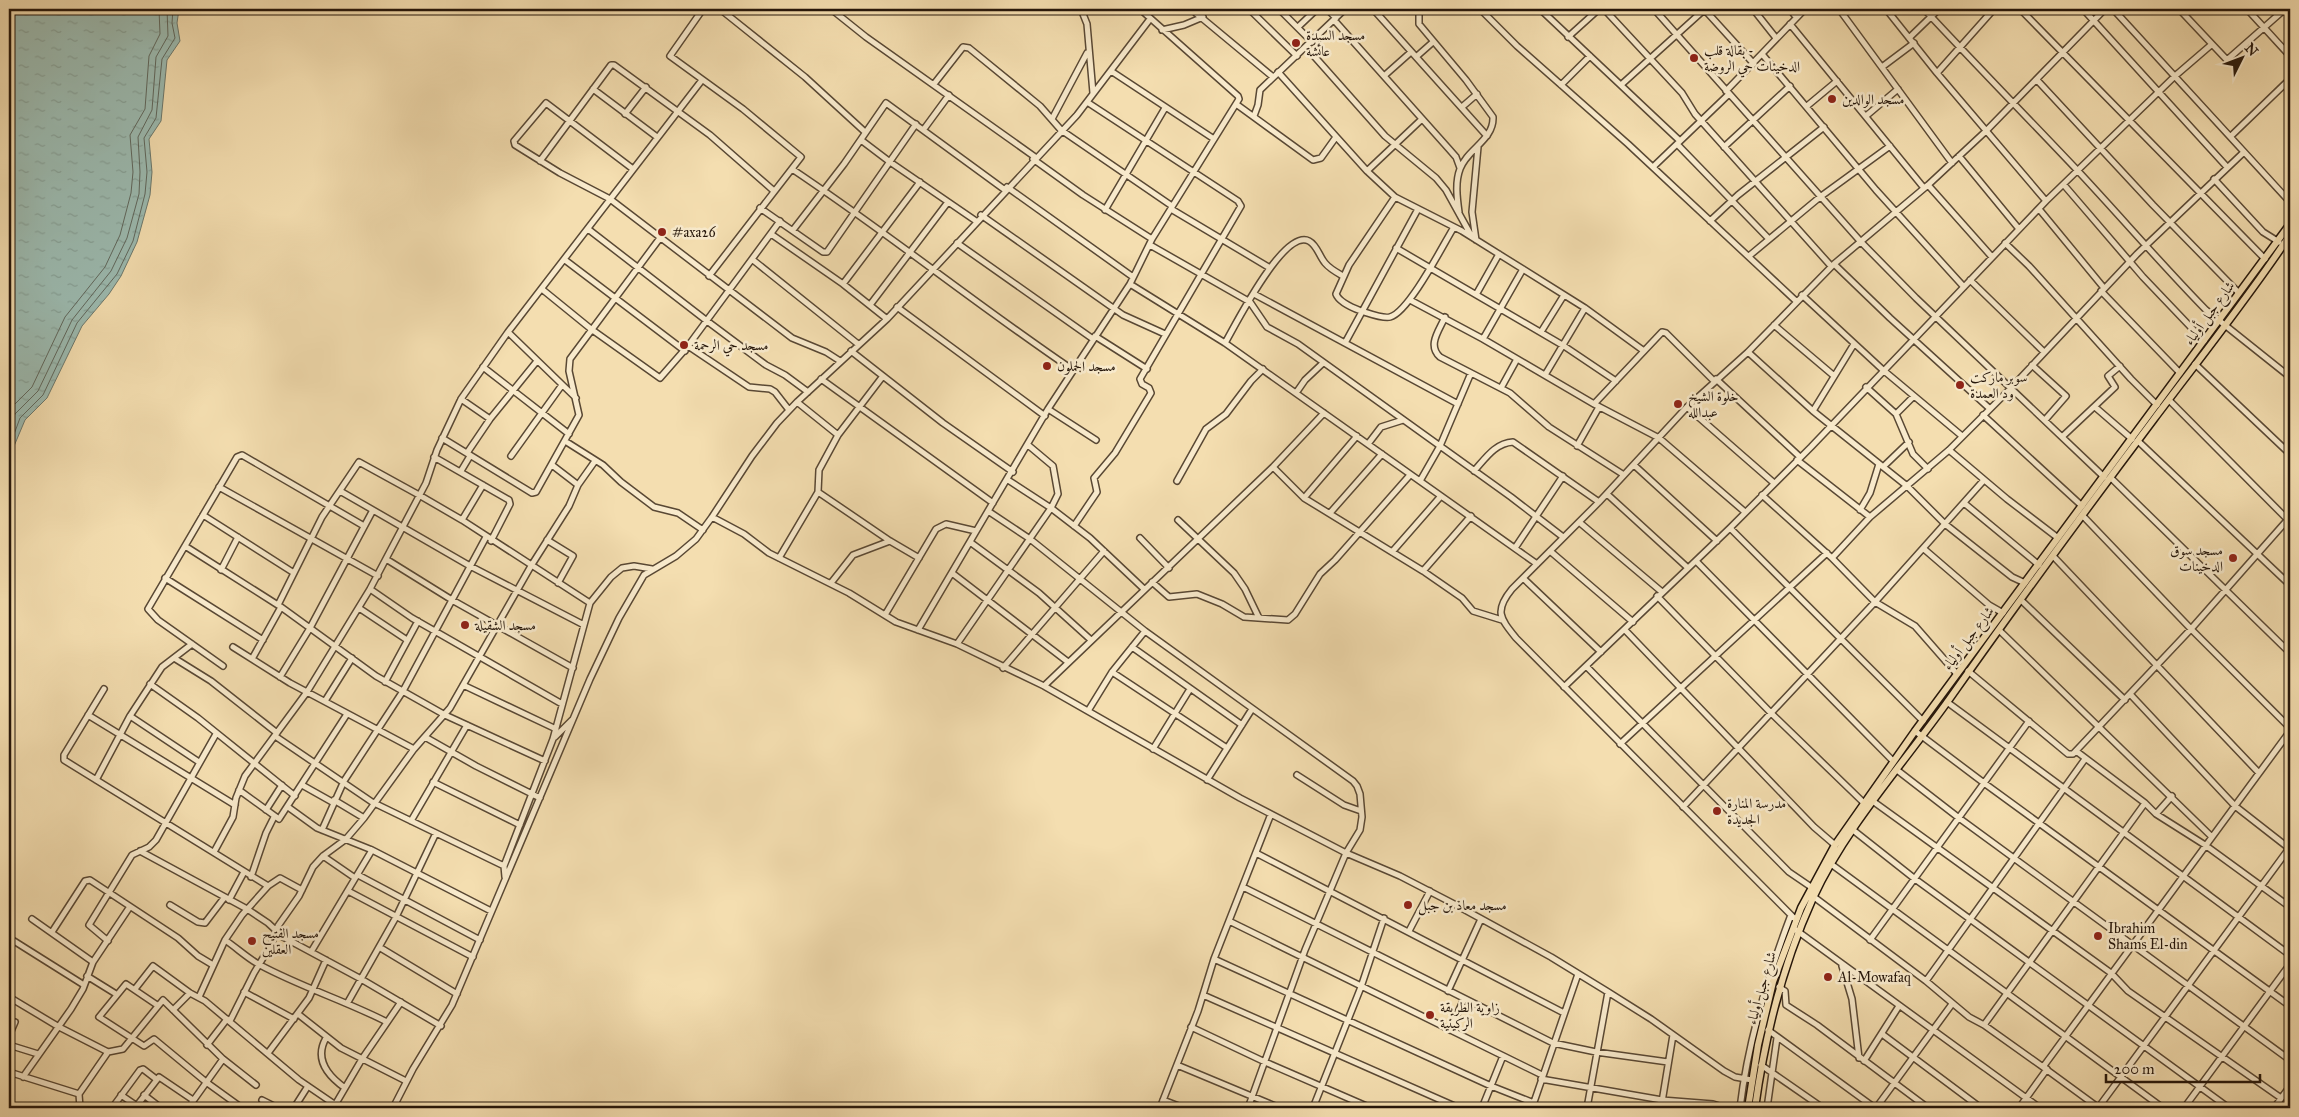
<svg xmlns="http://www.w3.org/2000/svg" width="2299" height="1117" viewBox="0 0 2299 1117" font-family="'IM FELL Great Primer',Amiri,serif">
  <style>
    .water { fill: url(#water-ripples); stroke: #6c796e }
    .lines { fill: none; stroke-linecap: round; stroke-linejoin: round }
    .shore { stroke: #60685e; stroke-width: 1 }
    .minor-casing { stroke: #594834; stroke-width: 8 }
    .major-casing { stroke: #25160a; stroke-width: 9 }
    .minor { stroke: #f8eacc; stroke-width: 5 }
    .major { stroke: #f4deb0; stroke-width: 6 }
    .poi-dot { fill: #8f2418; stroke: #f8eacc; stroke-width: 2 }
    .labels { text-anchor: middle; stroke-width: 5; stroke-linejoin: round; paint-order: stroke }
    .poi-label { font-size: 14px; fill: #25160a; stroke: #f8eacc; text-anchor: start }
    .street-label { font-size: 14px; fill: #25160a; stroke: #f8eacc }
  </style>
  <defs>
    <pattern id="water-ripples" width="26" height="14" patternUnits="userSpaceOnUse" patternTransform="scale(1.25)"><rect width="26" height="14" fill="#9cbbb1"/><path d="M2 4q2-2 4 0t4 0M15 11q2-2 4 0t4 0" fill="none" stroke="#86a097"/></pattern>
  </defs>
  <rect width="100%" height="100%" fill="#f4deb0"/>
  <filter id="stains"><feTurbulence type="fractalNoise" baseFrequency=".004" numOctaves="4"/><feColorMatrix values="0 0 0 0 .2 0 0 0 0 .09 0 0 0 0 .02 0 0 0 .5 -.17"/></filter>
  <radialGradient id="worn" r=".72"><stop offset=".6" stop-color="#630" stop-opacity="0"/><stop offset="1" stop-color="#630" stop-opacity=".3"/></radialGradient>
  <path class="water" d="M9 9H179L177 23 180 41 167 60 161 121 149 139 152 172 150 195 137 242 121 276 109 294 82 326 47 398 25 420 9 458Z"/>
  <g class="lines">
    <path class="shore" d="M9 410 32 387 65 317 105 267 120 235 131 193 133 172 130 135 145 109 149 56 160 34 159 9
      M9 432 15 414 38 391 72 320 111 271 127 238 139 194 140 172 138 137 152 110 156 57 168 36 167 9
      M9 448 20 418 43 395 77 323 117 274 133 241 145 194 147 172 144 138 156 118 162 59 175 38 172 23 173 9"/>
    <defs>
      <path id="minor" d="M703 9 670 56 743 109 801 157 709 276
        M720 9 805 77 865 132
        M831 9 866 37 1035 157
        M1081 9 1087 24 1093 93
        M1191 9 1273 77
        M1249 9 1297 56
        M1279 9 1312 42
        M1327 9 1336 18
        M1373 9 1487 136
        M1419 9V24L1466 80 1493 117C1494 140 1467 149 1460 169 1455 182 1457 198 1459 212
        M1480 9 1517 46 1628 144 1796 301
        M1540 9 1680 141
        M1604 9 1682 93 1695 114 1831 266
        M1654 9 1861 242 1916 298 2104 477
        M1704 9 1754 64
        M1753 9 1776 38
        M1790 9 1796 17
        M1839 9 1952 163
        M1886 9 1937 73 2046 201
        M1924 9C1975 64 2027 117 2078 171 2121 217 2162 265 2206 310L2290 377
        M2020 9 2265 259
        M2083 9 2227 167
        M2113 9 2290 202
        M2179 9 2227 60 2285 9
        M2247 9 2290 56
        M1334 20 1449 149 1456 157 1460 168
        M1790 24 1924 188
        M1298 27 1317 9
        M1162 30 1184 25 1203 17
        M1568 37 1599 9
        M1909 38 1939 9
        M1306 47 1385 136 1436 178 1446 190 1472 237
        M1762 54 1876 190 1964 287
        M1416 57 1433 42
        M1882 67 1914 43
        M1111 71 1214 139
        M1278 72 1367 171 1395 197 1462 231 1585 308 1644 351
        M1937 73 1994 9
        M1384 76 1411 52
        M2037 80 2153 205 2239 293
        M934 84 963 47 969 48 1040 106 1061 130 1172 206
        M1622 84 1705 9
        M1561 85 1590 56
        M593 89 657 137
        M1726 91 1805 9
        M1236 104 1313 160 1321 158 1336 137
        M1807 106 1837 81
        M1462 107 1477 94
        M625 114 646 87
        M1254 116 1258 105 1260 90 1345 9
        M1866 116 1898 89
        M1052 119 1087 53
        M924 129 949 95
        M2231 136 2290 79
        M861 140 890 162 976 221
        M1677 144 1769 239
        M1724 147 1790 86
        M1959 156 2019 229
        M1033 159 1083 195 1152 239
        M540 161 611 65H614L710 135 774 191
        M1653 167 1729 94
        M633 169 546 103 514 141 515 145 560 173 610 199 792 338 826 352 840 361
        M792 169C888 233 977 305 1073 370
        M1367 171 1422 119
        M2214 179 2263 232 2279 242
        M1928 185 1992 257
        M2064 185 2143 277 2204 341
        M1007 187 1133 277
        M1395 197 1349 265 1336 294C1339 302 1353 308 1361 311 1368 313 1383 319 1390 317 1409 312 1443 245 1454 227
        M760 208 823 252H827L916 124
        M1171 209 1270 268
        M2039 209 2104 288
        M1105 210 1165 108
        M981 215 1123 315 1165 334
        M1710 221 1738 195 1824 127
        M588 229 707 321 766 365 785 375 808 392
        M793 230 844 164 886 103 1005 190
        M771 234 843 284 887 319
        M1476 240 1472 212 1478 147
        M957 243 1093 339
        M2005 243 2029 266 2131 379 2157 405
        M1150 245 1250 302 1267 327 1298 344 1511 497 1563 537
        M1396 248 1564 346 1616 381
        M1749 256 1820 197 1890 146
        M565 260 685 351
        M753 260 858 344
        M1834 264 1890 318 1989 408
        M1970 280 2044 352
        M843 284 920 182
        M1130 284 1225 343 1537 564
        M543 290 591 329 660 378 688 346 780 221
        M2101 291 2180 373
        M1477 293 1499 254
        M1254 294 1458 404
        M1802 295 1883 370 1962 436
        M1410 300 1483 339 1594 404 1659 438 1745 512
        M870 305 948 202
        M897 307 1045 416
        M1445 317C1439 331 1427 345 1440 357L1510 393 1549 427 1624 475
        M1774 325 1833 375
        M508 332 576 398
        M1541 332 1564 295
        M1095 336 1147 369
        M1483 339 1523 269
        M1225 343C1236 324 1284 228 1309 241 1317 245 1319 256 1325 263 1330 269 1336 272 1343 276
        M1345 343 1418 209
        M688 346 749 387 770 389 775 392 789 410
        M851 351 943 423 1013 472
        M1748 352 1813 411 1907 486 1945 524 2012 577 2025 583
        M2195 364 2290 454
        M2032 365 2066 396 2045 420
        M483 367 569 434
        M1545 375 1585 308
        M821 379 993 503
        M1716 379 1800 457
        M1866 387 1896 414 1913 454 1928 469
        M1501 388 1517 359
        M1296 393 1305 380 1323 363
        M461 399 490 419
        M2169 400 2290 522
        M797 402 838 435
        M1594 404 1662 332 1666 333 1714 381
        M1687 407 1774 483
        M2095 407 2132 439
        M1048 409 1096 440
        M1813 411 1854 344
        M1896 414 1914 396
        M1983 415 2082 506
        M2063 436 2115 387 2108 376 2120 366
        M442 438 532 493 536 492 579 415 569 371 570 359 660 238
        M565 441 603 465 621 482 654 507 678 513 703 530
        M2138 441 2290 585
        M1368 444 1381 427 1403 420
        M1577 446 1599 407
        M1949 450 2007 499 2058 538
        M467 453 490 419 537 361
        M511 456 562 385
        M434 457 509 500 510 504 491 541
        M1797 460 1870 517
        M552 465 578 485
        M1634 465 1717 541
        M1273 467 1304 498 1423 571 1462 598 1473 611 1502 620
        M1883 467 1909 442
        M461 471 470 456
        M1474 471C1485 459 1495 443 1513 442L1599 502
        M2111 478 2290 653
        M1008 480 1051 508 1090 538 1144 589
        M1177 481 1206 429 1226 414 1251 381 1263 369
        M1420 481 1440 446 1471 373
        M219 487 378 576
        M340 491 470 566 584 625
        M818 492 890 541 919 558
        M1607 494 1688 568
        M1762 495 1832 558 1875 602 1915 626 1957 674
        M1304 498 1357 436
        M1964 503 2039 565
        M1860 510 1870 493 1879 464
        M988 511 1030 539 1145 631 1353 781 1357 786 1360 794 1362 817 1360 830 1346 853 1305 950 1248 1108
        M1330 513 1382 454
        M203 515 294 573
        M2083 516 2191 629 2290 728
        M712 517 752 456 777 423 797 402 887 319 1077 115 1150 19
        M462 520 483 485
        M1178 520 1234 573 1245 589 1259 618
        M1579 522 1662 592
        M1074 526 1097 492 1094 478 1115 453 1151 393 1149 388 1142 384 1140 379 1241 206 1238 201 1087 102
        M1730 528 1923 721
        M1140 538 1169 568
        M547 540 573 556 558 583
        M970 542 1039 593 1091 640
        M185 546 281 607 376 676 445 715 545 761
        M1515 548 1563 476
        M1924 549 1989 605 2003 613
        M1550 551 1633 622
        M1392 552 1441 496
        M2053 556 2259 773
        M779 558 818 492 819 470 838 435 883 376
        M1832 558 1870 517 1949 450 2011 388 2137 254 2244 152
        M386 559 452 600 573 668
        M1696 561 1893 761
        M221 570 238 537
        M1423 571 1471 516
        M952 573 1068 662
        M165 578 263 640
        M1523 578 1601 652
        M1152 582 1169 597 1197 594 1222 604 1244 617 1288 620 1295 614 1320 574 1335 560 1410 475
        M831 583 853 555 890 541
        M370 589 412 618 562 704
        M1657 596 1771 713 1864 803
        M2021 600 2125 700
        M278 605 322 517 359 462 419 495 462 520 590 603
        M359 608 407 640
        M885 615 936 529 946 524 976 531
        M918 630 1048 409 1130 284 1152 239 1239 99 1238 96 1140 9
        M1625 630 1814 827 1835 845
        M1999 630 2212 837
        M957 644 1051 508 1058 494 1053 466 1028 445
        M233 647 290 683 414 749
        M1132 647 1242 725
        M174 658 211 681 277 733
        M252 659 281 607
        M223 666 158 620 148 609 237 457 242 455 364 526
        M1586 666 1789 872 1811 887
        M1003 668 1104 551
        M1968 671 2068 754H2073L2191 629 2290 517
        M1112 672 1227 748
        M280 677 310 628 373 510
        M385 682 418 621
        M150 684 198 718 295 796
        M463 685 556 729
        M1044 686 1273 467 1324 413
        M1564 687 1730 528 1811 447 2046 201 2175 76 2211 45
        M104 689 64 755V760L268 886 280 878 302 890
        M2130 694 2235 806 2290 849
        M325 701 352 658
        M1947 702 2290 955
        M1088 711 1112 672 1145 631
        M88 715 235 805
        M130 716 199 762
        M1915 731 1984 783 2290 1006
        M275 736 372 802 504 866
        M425 737 476 766 540 798
        M555 737 572 720
        M1620 744 1827 553
        M1153 749 1190 689
        M2076 751 2145 803 2156 814 2205 845 2290 907
        M1897 770 1959 818 2290 1060
        M1297 775 1344 805 1361 811
        M96 780 130 716 162 667 192 644
        M1207 780 1252 709
        M433 782 520 825
        M302 785 334 803
        M239 790 279 819 347 714
        M334 800 364 818
        M1874 802 2111 973 2128 991 2281 1098
        M288 807 317 828 372 850 491 911
        M1683 807 1875 602 1984 480
        M266 810 282 785
        M2156 814 2172 796
        M411 821 467 725
        M322 830 344 781 403 691 486 537
        M1853 830 1915 879 2229 1108
        M140 851 247 909 268 923 283 937 361 979 441 1026
        M214 852 233 817 236 798 245 776 307 692 370 589 426 483 437 450 461 399 508 332 702 80
        M1256 853 1564 1013
        M323 856 355 878
        M1831 864 2163 1108
        M358 875 480 940
        M251 877 266 833 274 817
        M505 877 504 866 553 739 590 603 611 577 622 568 634 566 652 569
        M1243 887 1553 1043 1596 1052 1668 1062
        M348 891 473 957
        M1814 897 1926 981 1969 1017 1984 1025 2043 1067 2099 1108
        M229 900 244 872
        M170 905 198 922 205 923 224 898
        M32 919 93 962
        M1796 920 1516 638C1500 618 1494 611 1512 589L1599 502 1687 407 1748 352 1834 264 1928 185 1986 131 2105 9
        M1229 921 1542 1075
        M1796 930 2040 1108
        M1409 931 1430 891
        M52 932 85 881 90 880 178 938 198 956 213 965
        M225 940C237 948 247 958 260 965 301 987 346 1001 387 1022
        M1870 940 2029 721
        M14 941 84 985
        M108 941 89 925 132 855 149 847 156 840 216 734
        M379 947 457 994
        M311 952 372 850
        M1214 959 1491 1086 1534 1103
        M1842 966 1852 999 1859 1058
        M87 976 116 994
        M1926 981 2085 759
        M1779 987 1785 991 1786 1005 1817 1025 1928 1108
        M135 989 153 966 190 993 205 1001 299 1080 340 1108
        M1448 991 1481 919
        M244 992 294 1019
        M1203 995 1459 1108
        M9 997 59 1027 108 1052 123 1049 163 1000 223 1059 256 1085
        M199 997 225 940 242 915 268 886
        M348 1002 396 917 436 833
        M157 1005 126 984 99 1017 144 1046 154 1039 206 1082 242 1108
        M173 1010 190 993
        M298 1014 341 1048 406 1081
        M230 1021 254 973 272 943 278 926 299 896 313 867 323 856 346 839 364 818 414 749 450 708 531 566 569 506 578 485 595 461
        M1984 1025 2145 803
        M1191 1027 1265 1062 1371 1108
        M1450 1030 1464 999
        M1768 1030 1875 1108
        M1882 1034 1981 1108
        M9 1036 15 1022
        M326 1038C314 1059 328 1076 345 1088
        M9 1045 38 1054
        M207 1045 227 1019
        M268 1053 309 998 326 960
        M1864 1061 1899 1006
        M1177 1065 1280 1108
        M1761 1065 1823 1108
        M2043 1067 2290 731
        M9 1072 79 1094
        M23 1077 71 1009 83 989 93 962 129 908
        M1541 1079 1662 1100 1713 1104 1726 1108
        M121 1095 137 1106
        M144 1095 161 1108
        M262 1100 278 1108
        M1163 1100 1184 1108
        M335 1105 362 1059 401 1002
        M9 1107 13 1108
        M80 1108 79 1094 108 1052
        M112 1108 140 1070 143 1069 156 1079
        M135 1108 159 1077 193 1100
        M188 1108 223 1059
        M294 1108 308 1086
        M393 1108 413 1069 452 1005 590 679 619 618 644 575 676 556 696 539 712 517 744 534 769 553 849 593 896 622 957 644 1044 686 1240 798 1346 853 1400 876 1456 905 1551 957 1608 992 1651 1019 1724 1071 1735 1077 1752 1080
        M1160 1108 1198 1011 1214 959 1271 814
        M1313 1108 1361 987 1384 918
        M1482 1108 1503 1056
        M1532 1108 1578 974
        M1587 1108 1608 992
        M1661 1108 1673 1035
        M1740 1108C1748 1041 1767 978 1791 915
        M1767 1108 1777 1038
        M1876 1108 1952 1004
        M2019 1108 2047 1069
        M2098 1108 2290 847
        M2184 1108 2290 964
        M2274 1108 2290 1086"/>
      <path id="major" d="M1748 1108 1758 1045 1773 982 1801 908 1835 845 1915 731 2290 224
        M1755 1108C1765 1035 1782 966 1813 898 1845 828 1903 764 1948 701 2015 606 2084 512 2154 419 2200 358 2248 298 2290 235"/>
    </defs>
    <use href="#minor" class="minor-casing"/>
    <use href="#major" class="major-casing"/>
    <use href="#minor" class="minor"/>
    <use href="#major" class="major"/>
  </g>
  <g class="poi-dot">
    <circle cx="1296" cy="43" r="5"/>
    <circle cx="1694" cy="58" r="5"/>
    <circle cx="1832" cy="99" r="5"/>
    <circle cx="662" cy="232" r="5"/>
    <circle cx="684" cy="345" r="5"/>
    <circle cx="1047" cy="366" r="5"/>
    <circle cx="1960" cy="385" r="5"/>
    <circle cx="1678" cy="404" r="5"/>
    <circle cx="2233" cy="558" r="5"/>
    <circle cx="465" cy="625" r="5"/>
    <circle cx="1717" cy="811" r="5"/>
    <circle cx="1408" cy="905" r="5"/>
    <circle cx="2098" cy="936" r="5"/>
    <circle cx="252" cy="941" r="5"/>
    <circle cx="1828" cy="977" r="5"/>
    <circle cx="1430" cy="1015" r="5"/>
  </g>
  <g class="labels">
    <g class="poi-label">
      <text x="1306" y="40">مسجد السيدة<tspan x="1306" dy="16">عائشة</tspan></text>
      <text x="1704" y="55">بقالة قلب -<tspan x="1704" dy="16">الدخينات حي الروضة</tspan></text>
      <text x="1842" y="104">مسجد الوالدين</text>
      <text x="672" y="237">#axa26</text>
      <text x="694" y="350">مسجد حي الرحمة</text>
      <text x="1057" y="371">مسجد الجملون</text>
      <text x="1970" y="382">سوبر ماركت<tspan x="1970" dy="16">ود العمدة</tspan></text>
      <text x="1688" y="401">خلوة الشيخ<tspan x="1688" dy="16">عبدالله</tspan></text>
      <text x="2223" y="555" text-anchor="end">مسجد سوق<tspan x="2223" dy="16">الدخينات</tspan></text>
      <text x="475" y="630">مسجد الشقيلة</text>
      <text x="1727" y="808">مدرسة المنارة<tspan x="1727" dy="16">الجديدة</tspan></text>
      <text x="1418" y="910">مسجد معاذ بن جبل</text>
      <text x="2108" y="933">Ibrahim<tspan x="2108" dy="16">Shams El-din</tspan></text>
      <text x="262" y="938">مسجد الفتيح<tspan x="262" dy="16">العقلين</tspan></text>
      <text x="1838" y="982">Al-Mowafaq</text>
      <text x="1440" y="1012">زاوية الطريقة<tspan x="1440" dy="16">الركينية</tspan></text>
    </g>
    <g class="street-label">
      <text transform="translate(2209 313) rotate(-54)" y="5">شارع جبل أولياء</text>
      <text transform="translate(1968 638) rotate(-53)" y="5">شارع جبل أولياء</text>
      <text transform="translate(1761 988) rotate(-74)" y="5">شارع جبل أولياء</text>
    </g>
  </g>
  <rect width="2299" height="1117" fill="none" stroke="#f4deb0" stroke-width="30"/>
  <rect x="10" y="10" width="2279" height="1097" fill="none" stroke="#25160a" stroke-width="2.5"/>
  <rect x="15" y="15" width="2269" height="1087" fill="none" stroke="#25160a"/>
  <g transform="translate(2242 58) rotate(48)" stroke="#f8eacc" stroke-width="4" paint-order="stroke">
  <path d="M0-4L9 19L0 12L-9 19Z" fill="#25160a"/>
  <text y="-8" font-size="14" font-weight="bold" text-anchor="middle" fill="#25160a">N</text>
  </g>
  <path d="M2106 1074v8h154v-8" fill="none" stroke="#25160a" stroke-width="2.5"/>
  <text x="2114" y="1074" font-size="15" fill="#25160a" stroke="#f8eacc" stroke-width="4" paint-order="stroke">200 m</text>
  <rect width="100%" height="100%" filter="url(#stains)"/>
  <rect width="100%" height="100%" fill="url(#worn)"/>
</svg>
